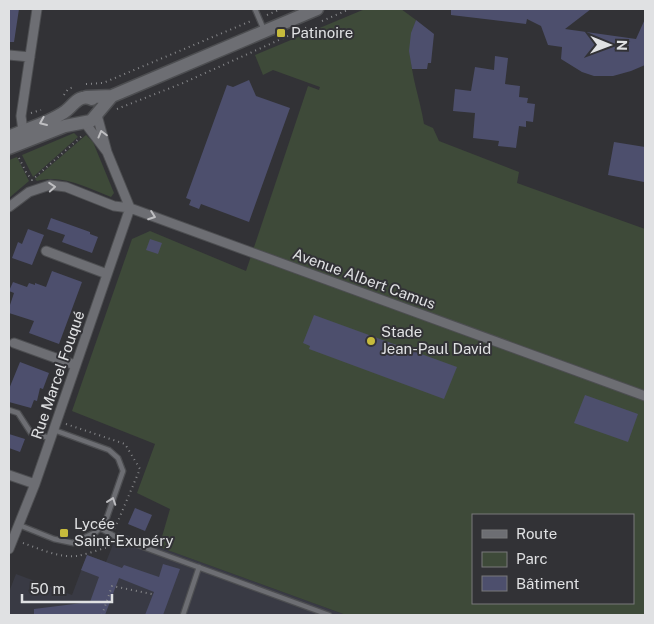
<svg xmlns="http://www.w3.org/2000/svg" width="654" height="624" viewBox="0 0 654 624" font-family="'Public Sans',sans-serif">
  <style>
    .built { fill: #393a44 }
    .green { fill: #3e4a39; fill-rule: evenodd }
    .building { fill: #4d4f6d }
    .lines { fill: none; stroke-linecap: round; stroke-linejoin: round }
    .lane-casing { stroke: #4d4e51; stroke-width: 7 }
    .street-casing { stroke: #4d4e51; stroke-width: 11 }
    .secondary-casing { stroke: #4d4e51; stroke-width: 15 }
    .path { stroke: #86878a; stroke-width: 2; stroke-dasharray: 1 4; stroke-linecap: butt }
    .lane { stroke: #6d6e73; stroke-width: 4.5 }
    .street { stroke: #6d6e73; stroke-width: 9 }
    .secondary { stroke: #6d6e73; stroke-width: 12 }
    .oneway { stroke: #bebec1 }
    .poi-dot { fill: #c7bb3c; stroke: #323236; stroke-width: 2 }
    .labels { text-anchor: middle; stroke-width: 4; stroke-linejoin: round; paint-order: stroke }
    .poi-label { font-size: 15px; fill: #e0e1e3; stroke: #323236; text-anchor: start }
    .street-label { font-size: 15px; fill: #e0e1e3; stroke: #323236 }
  </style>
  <rect width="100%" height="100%" fill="#323236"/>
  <path class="built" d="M118 532 346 615H9V592L16 574 72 595 87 555 106 562Z"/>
  <path class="green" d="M365 9H401L416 20C402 58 418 86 424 124L433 128 439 141 519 172 517 183 645 229V615H346L159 547 170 509 137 493 155 444 72 411 132 239 150 231 246 271 308 86 319 90 320 87 273 70 263 75 255 55ZM473 515H633V603H473Z
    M74 133 78 137 33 177 22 155Z
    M86 135 93 142 114 193 111 197C87 188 63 174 37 181L35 179Z
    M17 157 29 181 9 198V160Z"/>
  <path class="building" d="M9 9H19L14 42H9Z
    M451 9H591L565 29 636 39 645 19V65L631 71 613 76H594L582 72 561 59 562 47 548 45 541 26 527 19 526 24 451 15Z
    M416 20 434 34 431 63H428L427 69H412L409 51 411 33Z
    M495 56 508 58 505 84 520 86 519 97 528 98 527 103 535 104 533 122 526 121V127L519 126 516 148 498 146 499 141 473 138 475 113 453 111 455 89 471 91 475 67 494 70Z
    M249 80 256 96 290 108 249 222 201 204 199 209 189 205 191 200 186 198 227 85 233 87Z
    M614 142 645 147 644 182 608 175Z
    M51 218 90 232V234L98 237 92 253 62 242 65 235 47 229Z
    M28 229 44 235 32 265 12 258 18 242 22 244Z
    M150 239 162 243 158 254 146 250Z
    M52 271 82 282 59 344 29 333 34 321 9 313V308L14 293 9 291 13 282 27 287 29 283 35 285V283L46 287Z
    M314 315 457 367 444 399 309 349 310 346 303 343Z
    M20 362 49 373 43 389 40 388 37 401 34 400 31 408 9 402V389Z
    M585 395 638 414 628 442 574 423Z
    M9 434 25 439 20 452 9 448Z
    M135 508 152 515 145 531 128 524Z
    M87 555 122 568 124 565 159 577 163 564 180 569 163 615H145L154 592 119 578 105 615H34V609L90 602 99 577 81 570Z"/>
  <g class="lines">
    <defs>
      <path id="lane" d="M255 9 264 30
        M9 410 18 413 31 433 50 438
        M19 525 54 539 73 543 96 532 105 523 123 471 118 458 109 450 54 430
        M100 528 116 537 329 615
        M183 615 199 567"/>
      <path id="street" d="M9 55 30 57
        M85 123 107 152 97 115
        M23 131 21 116 37 9
        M107 152 130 208 645 396
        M9 207 29 192 50 185 66 187 114 206 130 208 35 484 9 549
        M46 251 107 274
        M14 343 75 365
        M9 475 35 484"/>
      <path id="secondary" d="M86 97 112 96 317 9
        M9 137C26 129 46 124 63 113 73 107 78 93 92 99
        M9 148 65 126 91 121 112 96"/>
    </defs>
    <use href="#lane" class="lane-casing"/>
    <use href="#street" class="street-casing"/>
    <use href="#secondary" class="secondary-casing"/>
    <path class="path" d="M267 15 281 9
      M322 21 350 9
      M86 84 103 83 251 21
      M64 95 68 89 74 87
      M117 109 183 83 308 27
      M31 113 41 110
      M19 158 26 172 32 180 82 136
      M66 424 125 444 140 469 115 528
      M23 543C40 549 59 558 77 556 87 554 98 550 108 547L110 542
      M102 615 112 586 152 594"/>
    <use href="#lane" class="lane"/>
    <use href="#street" class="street"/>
    <use href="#secondary" class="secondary"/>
  </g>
  <defs><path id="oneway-chevron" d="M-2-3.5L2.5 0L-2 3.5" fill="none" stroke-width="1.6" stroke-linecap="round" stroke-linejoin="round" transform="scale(1.25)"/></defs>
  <g class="oneway">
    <use href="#oneway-chevron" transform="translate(43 122) rotate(157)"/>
    <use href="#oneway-chevron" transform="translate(102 134) rotate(-105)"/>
    <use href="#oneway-chevron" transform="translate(52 187) rotate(-4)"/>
    <use href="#oneway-chevron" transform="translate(152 216) rotate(20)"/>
    <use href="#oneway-chevron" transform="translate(112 501) rotate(-71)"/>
  </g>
  <g class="poi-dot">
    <rect x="276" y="28" width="10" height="10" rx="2.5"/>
    <circle cx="371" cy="341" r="5"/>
    <rect x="59" y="528" width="10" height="10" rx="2.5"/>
  </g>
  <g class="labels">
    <g class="poi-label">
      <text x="291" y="38">Patinoire</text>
      <text x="381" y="337">Stade<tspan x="381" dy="17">Jean-Paul David</tspan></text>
      <text x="74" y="529">Lycée<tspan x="74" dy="17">Saint-Exupéry</tspan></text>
    </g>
    <g class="street-label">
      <text transform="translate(364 279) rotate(20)" y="5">Avenue Albert Camus</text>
      <text transform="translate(58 375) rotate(-71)" y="5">Rue Marcel Fouqué</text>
    </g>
  </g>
  <rect width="654" height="624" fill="none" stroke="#e0e1e3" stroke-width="20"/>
  <rect x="472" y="514" width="162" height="90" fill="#323236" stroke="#78787b"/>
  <rect x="482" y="530" width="25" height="8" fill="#6d6e73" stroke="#78787b"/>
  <text x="516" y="539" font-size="15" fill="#e0e1e3">Route</text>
  <rect x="482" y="552" width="25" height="15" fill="#3e4a39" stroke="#78787b"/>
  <text x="516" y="564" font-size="15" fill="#e0e1e3">Parc</text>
  <rect x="482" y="576" width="25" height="15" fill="#4d4f6d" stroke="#78787b"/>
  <text x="516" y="589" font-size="15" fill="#e0e1e3">Bâtiment</text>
  <g transform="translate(609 45) rotate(91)" stroke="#323236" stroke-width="4" paint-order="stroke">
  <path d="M0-4L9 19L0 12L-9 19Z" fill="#e0e1e3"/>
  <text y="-8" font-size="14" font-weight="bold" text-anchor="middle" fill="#e0e1e3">N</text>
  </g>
  <path d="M22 594v8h90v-8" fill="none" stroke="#e0e1e3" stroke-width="2.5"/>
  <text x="30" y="594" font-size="15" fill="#e0e1e3" stroke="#323236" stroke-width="4" paint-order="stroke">50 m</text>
</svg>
